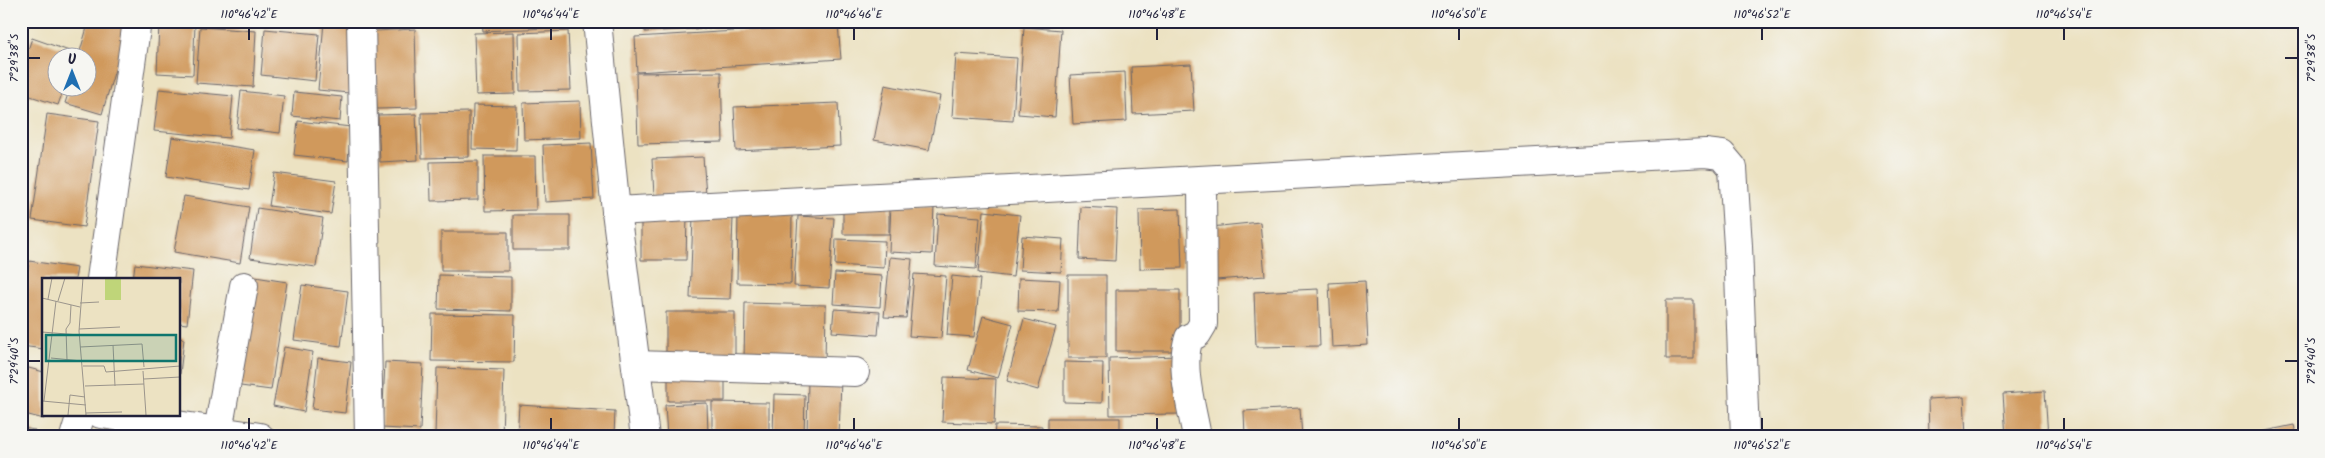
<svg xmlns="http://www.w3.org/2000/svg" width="2325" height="458" viewBox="0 0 2325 458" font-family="Kalam,sans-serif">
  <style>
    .building { fill: #d0995b }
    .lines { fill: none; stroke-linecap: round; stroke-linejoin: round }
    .street-casing { stroke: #69656a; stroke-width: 30 }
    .secondary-casing { stroke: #69656a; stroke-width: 30 }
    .street { stroke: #fff; stroke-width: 28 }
    .secondary { stroke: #fff; stroke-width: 28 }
    .ticks { fill: none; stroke: #22223b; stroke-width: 2 }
    .inset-road { fill: none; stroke: #9b958c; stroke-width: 1 }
    .view { fill: #0f766e; fill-opacity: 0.15; stroke: #0f766e; stroke-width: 2.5 }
    .inset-edge { fill: none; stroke: #22223b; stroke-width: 2.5 }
    .neatline { fill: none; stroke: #22223b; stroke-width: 2 }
    .ticks-label { font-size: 12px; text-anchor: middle; fill: #22223b }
  </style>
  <rect width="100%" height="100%" fill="#f6f6f2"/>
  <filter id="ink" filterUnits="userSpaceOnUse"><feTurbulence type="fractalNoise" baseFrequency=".02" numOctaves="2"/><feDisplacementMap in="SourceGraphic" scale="10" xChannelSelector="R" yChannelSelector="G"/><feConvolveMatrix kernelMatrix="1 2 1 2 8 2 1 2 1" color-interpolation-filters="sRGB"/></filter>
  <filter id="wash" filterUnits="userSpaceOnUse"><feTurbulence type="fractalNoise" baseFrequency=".0096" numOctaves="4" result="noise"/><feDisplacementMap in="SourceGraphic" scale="20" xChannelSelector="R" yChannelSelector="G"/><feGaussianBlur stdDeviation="1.12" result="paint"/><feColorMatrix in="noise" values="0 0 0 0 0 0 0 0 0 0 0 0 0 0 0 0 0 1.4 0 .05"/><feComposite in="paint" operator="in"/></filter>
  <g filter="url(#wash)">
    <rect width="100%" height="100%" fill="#ece2c2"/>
    <g id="blocks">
      <path class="building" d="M21 21H29L27 30 21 28Z
        M89 21H129L102 114 65 103 70 88H88V58H78Z
        M482 21H568V27L483 31Z
        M645 21H774V24L645 32Z
        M324 22 356 25 349 93 318 90Z
        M159 23 195 25 193 75 157 73Z
        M838 25 841 59 637 72 635 37Z
        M200 27 256 31 253 87 196 83Z
        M1024 27 1061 30 1055 117 1018 114Z
        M265 29 319 34 315 81 261 75Z
        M415 29 417 108 377 109 374 31Z
        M568 31 571 90 520 91 519 33Z
        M514 32 515 94 476 95 474 33Z
        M32 38 75 53 74 58H58V88H64L58 105 21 93V71Z
        M956 54 1017 58 1013 121 952 117Z
        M1191 64 1194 111 1133 114 1131 67Z
        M721 72 723 142 638 144 636 73Z
        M1125 72 1127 121 1073 124 1070 75Z
        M885 85 940 96 929 150 874 140Z
        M159 89 233 96 229 138 154 131Z
        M241 91 284 96 280 133 237 128Z
        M294 92 342 97 340 121 292 116Z
        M580 101 581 138 524 140 523 103Z
        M838 103 840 146 736 151 734 107Z
        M473 105 517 106 516 150 472 149Z
        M469 112V157L422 158 421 113Z
        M47 114 99 121 84 227 32 220Z
        M416 114 418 160 380 162 378 115Z
        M298 121 351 127 348 161 294 155Z
        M172 137 255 150 249 190 166 177Z
        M591 143 594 199 545 202 543 145Z
        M484 156H535L536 210 485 211Z
        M703 157 706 194 654 196 652 159Z
        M478 161V200L431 201 430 162Z
        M274 173 336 181 331 214 269 206Z
        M184 196 249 207 240 263 174 252Z
        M891 204 934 206 932 254 889 252Z
        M843 205H889V234H843Z
        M1081 207 1117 209 1115 261 1079 259Z
        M257 208 323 218 316 267 250 258Z
        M1180 209 1182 268 1140 269 1139 210Z
        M984 211 1020 215 1013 277 978 273Z
        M738 212 792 213 791 284 737 283Z
        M938 214 980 217 976 269 935 266Z
        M513 215H570V250H513Z
        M641 215H687L686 260H641Z
        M798 216 834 218 829 288 794 286Z
        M693 217 733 218 730 299 690 298Z
        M1260 222 1265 276 1216 280 1211 227Z
        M441 232H508V271H441Z
        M1022 236 1063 239 1061 272 1020 270Z
        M836 239 885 241 884 268 835 265Z
        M890 257 912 259 906 318 884 317Z
        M29 261 77 268 75 279H44V349L21 346V309Z
        M135 264 193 271 187 324 179 323V279H133Z
        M835 273 882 276 880 307 833 304Z
        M914 274 946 276 941 338 909 336Z
        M439 275 511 277V311L438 309Z
        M1068 275H1106V358H1068Z
        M249 276 287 282 271 390 233 385Z
        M952 276 980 279 974 337 947 335Z
        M1019 278 1060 280 1058 312 1018 311Z
        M1365 281 1368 345 1332 347 1329 283Z
        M302 285 348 291 341 346 294 340Z
        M1318 289 1320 346 1256 347 1254 292Z
        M1116 290H1180V351H1116Z
        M1666 300H1694V359H1666Z
        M745 303 826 305 825 364 744 362Z
        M834 309 880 312 878 335 832 332Z
        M666 312H735V354H666Z
        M432 314 515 315 514 362 431 361Z
        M983 316 1013 324 998 378 968 370Z
        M1024 319 1056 327 1038 390 1007 381Z
        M179 338 184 339 180 374H179Z
        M284 347 313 352 304 412 273 406Z
        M1180 356V414L1110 415 1109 358Z
        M318 358 351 362 345 413 312 409Z
        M385 362 423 364 420 430 382 428Z
        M1064 362 1103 363 1102 403 1064 402Z
        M21 366 44 372V419L21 413Z
        M437 368 504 370 502 437 435 435Z
        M668 369H725V401H668Z
        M944 377 996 379 994 424 942 422Z
        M808 378 841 379 839 437H807Z
        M2045 391 2048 437H2006L2003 394Z
        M774 394 805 395 804 437H773Z
        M1964 397 1966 437H1929L1928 399Z
        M712 402 769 403V437H712Z
        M707 403 708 437H667L665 405Z
        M519 405 615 411 614 437H517Z
        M1300 408 1302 437H1245L1244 411Z
        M1048 418H1120V437H1048Z
        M995 425 1042 426 1041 437H994Z
        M2294 425 2297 437H2241V436Z
        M21 428 35 430 33 437H21Z
        M117 431 142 436V437H116Z"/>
    </g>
  </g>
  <g filter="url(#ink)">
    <use href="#blocks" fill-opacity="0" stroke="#69656a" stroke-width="1"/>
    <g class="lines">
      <defs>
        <path id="street" d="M361 21 369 437
          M616 211 1705 153 1722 155 1733 168 1738 246 1745 437
          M101 279 137 21
          M636 365 855 372
          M101 414 260 437
          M218 431 244 286
          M74 437 81 414
          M1197 437C1192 408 1179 366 1189 338L1197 334 1203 324 1202 181"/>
        <path id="secondary" d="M597 21 616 211 645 437"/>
      </defs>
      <use href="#street" class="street-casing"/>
      <use href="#secondary" class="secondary-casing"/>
      <use href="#street" class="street"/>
      <use href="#secondary" class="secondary"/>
    </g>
  </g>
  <path class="ticks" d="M249 28V40M551 28V40M854 28V40M1157 28V40M1459 28V40M1762 28V40M2064 28V40M28 58H40M2285 58H2298M28 361H40M2285 361H2298M249 418V430M551 418V430M854 418V430M1157 418V430M1459 418V430M1762 418V430M2064 418V430"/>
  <g transform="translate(42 278)">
    <rect width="138" height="138" fill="#ece2c2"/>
    <path d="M63 0H79V22H63Z" fill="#bfd579"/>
    <path class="inset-road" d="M41 0 37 53 44 137M0 20 38 29M6 21 10 0M16 23 23 0M38 25 57 24M37 51 78 49M0 54 37 57M71 67 73 108M38 69 100 66 102 89M9 80 40 83M25 82 24 51 28 45 29 27M41 88H62L64 94 138 88M101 93 104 137M102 101 138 99M43 108 102 106M0 123 44 127M2 123 14 23M44 135 80 134M26 137 28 117 43 119"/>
    <path class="view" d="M4 57H134V83H4Z"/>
    <rect width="138" height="138" class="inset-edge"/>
  </g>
  <rect width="2325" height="458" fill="none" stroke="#f6f6f2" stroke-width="55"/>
  <g transform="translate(72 72)"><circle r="24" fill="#f6f6f2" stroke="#a1a1a9"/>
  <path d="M0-4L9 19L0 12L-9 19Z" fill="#1f6fb2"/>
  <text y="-8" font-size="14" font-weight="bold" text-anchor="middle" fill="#22223b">U</text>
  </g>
  <rect x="28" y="28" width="2270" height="402" class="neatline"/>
  <g class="ticks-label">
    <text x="249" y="18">110°46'42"E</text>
    <text x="551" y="18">110°46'44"E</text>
    <text x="854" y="18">110°46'46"E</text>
    <text x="1157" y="18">110°46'48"E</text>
    <text x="1459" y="18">110°46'50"E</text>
    <text x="1762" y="18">110°46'52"E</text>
    <text x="2064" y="18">110°46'54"E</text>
    <text transform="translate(14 58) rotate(-90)" y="4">7°29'38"S</text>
    <text transform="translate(2311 58) rotate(-90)" y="4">7°29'38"S</text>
    <text transform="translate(14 361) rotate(-90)" y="4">7°29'40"S</text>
    <text transform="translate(2311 361) rotate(-90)" y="4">7°29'40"S</text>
    <text x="249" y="449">110°46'42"E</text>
    <text x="551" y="449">110°46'44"E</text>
    <text x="854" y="449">110°46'46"E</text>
    <text x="1157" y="449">110°46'48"E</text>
    <text x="1459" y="449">110°46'50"E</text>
    <text x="1762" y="449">110°46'52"E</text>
    <text x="2064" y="449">110°46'54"E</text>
  </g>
</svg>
